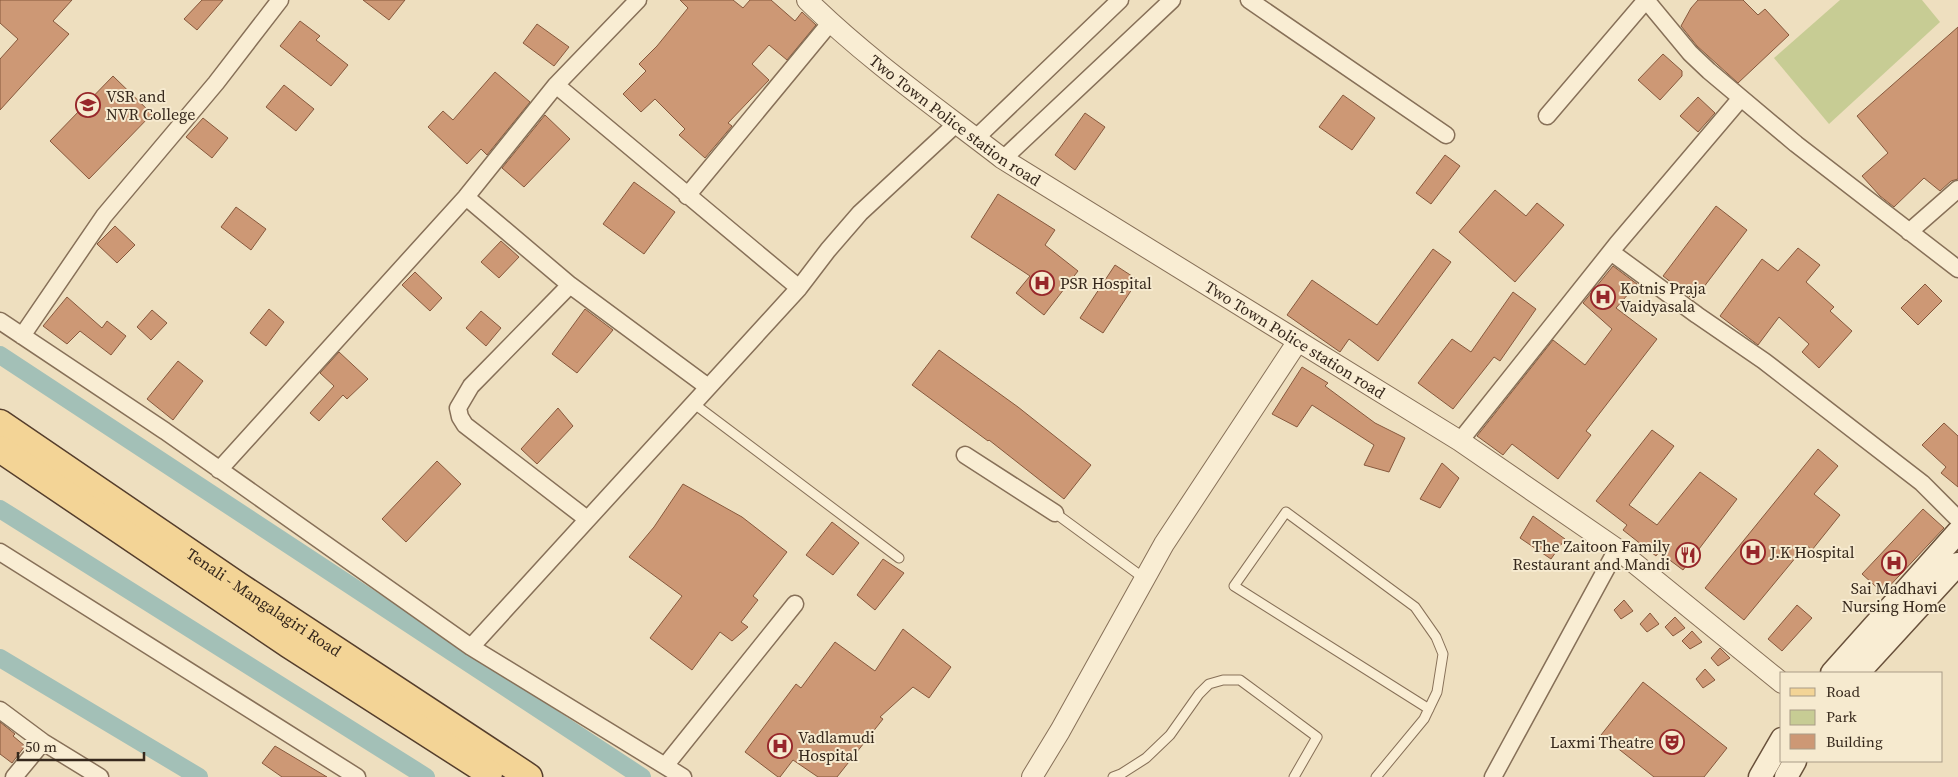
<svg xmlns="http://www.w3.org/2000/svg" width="1958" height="777" viewBox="0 0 1958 777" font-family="'Source Serif 4',serif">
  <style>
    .green { fill: #c7cc94 }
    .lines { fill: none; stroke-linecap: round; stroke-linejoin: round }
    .canal { stroke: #a3c0b7; stroke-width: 18 }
    .building { fill: #cd9875; stroke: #87593d }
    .service-casing { stroke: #877058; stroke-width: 11 }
    .minor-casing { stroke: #877058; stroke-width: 19 }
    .tertiary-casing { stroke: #877058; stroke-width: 22 }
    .secondary-casing { stroke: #69513b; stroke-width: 25 }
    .primary-casing { stroke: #553e2c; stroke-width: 29 }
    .service { stroke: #f9edd3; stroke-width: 9 }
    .minor { stroke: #f9edd3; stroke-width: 16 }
    .tertiary { stroke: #f9edd3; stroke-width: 20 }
    .secondary { stroke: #f9edd3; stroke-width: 22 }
    .primary { stroke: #f3d496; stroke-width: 26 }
    .labels { text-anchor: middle; stroke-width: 4; stroke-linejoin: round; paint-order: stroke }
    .poi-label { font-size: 16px; fill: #36281c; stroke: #f6eacf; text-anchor: start }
    .street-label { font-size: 16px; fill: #36281c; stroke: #f6eacf }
  </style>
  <rect width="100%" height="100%" fill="#eedfbf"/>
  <path class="green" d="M1840 0H1922L1940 22 1829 124 1774 58Z"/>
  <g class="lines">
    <path class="canal" d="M0 355 642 777
      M0 509 426 777
      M0 658 199 777"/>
  </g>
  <path class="building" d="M0 0H72L53 21 69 34 0 110V59L18 39 0 23Z
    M202 0H223L197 30 184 19Z
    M363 0H405L389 20Z
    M680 0H733L743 8 750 0H771L795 21 802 12 816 25 787 60 769 45 752 64 769 80 728 123 732 126 705 158 679 135 685 129 655 99 641 112 623 94 646 71 639 64 657 46 688 8Z
    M1698 0H1743L1758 15 1765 9 1789 35 1738 83 1697 46 1681 26 1691 8Z
    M300 21 320 36 316 40 348 65 331 86 280 46Z
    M537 24 569 47 554 66 523 43Z
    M1958 27V179L1951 181 1940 191 1924 178 1894 207 1880 196 1862 176 1888 153 1857 116Z
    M1663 54 1682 71V76L1660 100 1638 80Z
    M495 72 530 102 487 155 481 149 467 164 428 127 443 111 453 120Z
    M113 76 152 114 89 179 50 141Z
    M284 85 314 109 296 131 266 107Z
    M1343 95 1375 118 1352 150 1319 127Z
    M1698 97 1715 113 1698 132 1680 116Z
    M1085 113 1105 127 1075 170 1055 155Z
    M545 115 570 139 524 187 502 168Z
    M203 118 228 138 212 158 186 137Z
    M1445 155 1460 166 1431 204 1416 193Z
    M634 182 675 212 644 254 603 224Z
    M1495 190 1526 216 1537 203 1564 225 1515 282 1459 232Z
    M998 194 1055 230 1045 245 1078 271 1044 315 1016 293 1030 276 971 237Z
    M1716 206 1747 230 1694 300 1663 276Z
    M236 207 266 229 251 250 221 227Z
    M115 226 135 245 117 263 97 244Z
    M501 241 519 257 499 278 481 262Z
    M1798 248 1820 265 1806 282 1834 307 1830 311 1852 331 1819 368 1802 352 1809 344 1779 317 1758 345 1720 316 1762 259 1778 271Z
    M1433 249 1451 262 1378 361 1349 339 1340 352 1287 315 1312 280 1377 325Z
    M1115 265 1138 280 1103 333 1080 318Z
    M1613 266 1637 284 1616 308 1657 339 1586 431 1591 435 1558 479 1512 444 1503 455 1477 436 1553 340 1585 365 1612 329 1583 303Z
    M415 272 442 298 430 311 402 285Z
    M1925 284 1942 301 1918 325 1901 308Z
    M1513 292 1536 309 1500 361 1494 357 1453 409 1418 383 1452 339 1471 352Z
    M67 297 102 328 107 321 126 336 111 355 80 331 67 344 43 326Z
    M269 309 284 322 266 346 250 333Z
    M585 309 613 330 577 373 552 354Z
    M152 310 167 323 151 340 137 327Z
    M481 311 501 328 486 346 466 328Z
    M939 350 1018 407 1091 465 1064 499 989 440 988 441 912 385Z
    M339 352 368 379 347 399 343 395 319 421 310 413 334 386 320 373Z
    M178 361 203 381 173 420 147 399Z
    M1302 367 1328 383 1325 386 1375 423 1405 438 1389 472 1364 465 1374 445 1312 405 1297 427 1272 414Z
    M558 408 573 426 537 464 521 449Z
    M1944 423 1958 436V487L1941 473 1946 467 1922 445Z
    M1652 430 1674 446 1629 505 1657 525 1700 472 1737 499 1683 570 1659 552 1656 556 1623 530 1627 525 1596 501Z
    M1818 449 1838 466 1814 494 1840 515 1812 550 1806 545 1744 620 1705 588Z
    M437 461 461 484 406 542 382 519Z
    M1442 463 1459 478 1440 508 1420 499Z
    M683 484 742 517 787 552 753 596 758 600 741 622 748 627 732 641 720 632 692 670 650 638 682 596 629 557 654 527Z
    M1923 509 1944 528 1883 593 1862 574Z
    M1533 516 1565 539 1551 559 1520 538Z
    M832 522 859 543 833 575 806 555Z
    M883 559 904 573 875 610 857 595Z
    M1624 600 1633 611 1621 619 1614 610Z
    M1797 605 1812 618 1782 651 1768 639Z
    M1650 613 1659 624 1647 632 1640 624Z
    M1675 617 1685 628 1673 636 1665 627Z
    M903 629 951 667 929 698 913 687 880 717 883 719 837 777H818L793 760 780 777H778L745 752 796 684 801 688 835 642 875 671Z
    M1692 631 1702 642 1690 649 1682 641Z
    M1720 648 1730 658 1718 666 1711 658Z
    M1705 669 1715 680 1703 688 1696 679Z
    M1643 682 1727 748 1704 777H1654L1601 735Z
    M0 722 15 734 13 736 25 746 12 763 0 754Z
    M275 746 327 777H282L262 763Z"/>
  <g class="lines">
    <defs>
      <path id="service" d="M693 403 899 558
        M1055 513 1145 579
        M1113 777 1121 774 1146 758 1170 735 1199 694 1209 684 1223 680H1240L1317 737 1294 777
        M1376 777 1424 719 1437 692 1443 654 1436 637 1415 607 1286 512 1234 586 1429 709"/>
      <path id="minor" d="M1249 0 1446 135
        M1646 0 1690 53 1709 71 1796 144 1958 269
        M556 85 799 288
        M1547 116 1646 0
        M976 138 1120 0
        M1003 159 1172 0
        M687 196 830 23
        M466 197 570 285 708 387
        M1909 232 1958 189
        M1611 252 1697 315 1764 361 1922 483 1958 519
        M570 285 471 386 458 408 460 417 465 425 587 519
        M0 321 165 431 471 647 683 777
        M22 336 104 216 216 83 280 0
        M1460 441 1617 244 1741 98
        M965 455 1055 513
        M219 470 466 197 556 85 638 0
        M0 552 357 777
        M471 647 799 288 828 250 860 213 956 124
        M0 710 43 742 100 777
        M665 766 795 604
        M14 777 43 742
        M1493 777 1617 549"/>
      <g id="tertiary">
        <path id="s1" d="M807 0C867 59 937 108 1003 159L1460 441 1617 549 1782 683"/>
        <path d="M1032 777 1060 731 1164 544 1298 341"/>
      </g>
      <path id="secondary" d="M1832 673 1958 532
        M1858 673 1958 564
        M1760 777 1782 739
        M1786 777 1795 761"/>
      <g id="primary">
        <path id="s2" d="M0 423 239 586 529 777"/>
        <path d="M0 449 288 644 489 773"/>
      </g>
    </defs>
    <use href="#service" class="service-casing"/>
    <use href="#minor" class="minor-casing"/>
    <use href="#tertiary" class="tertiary-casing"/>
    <use href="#secondary" class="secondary-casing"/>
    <use href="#primary" class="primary-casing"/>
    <use href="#service" class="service"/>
    <use href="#minor" class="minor"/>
    <use href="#tertiary" class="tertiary"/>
    <use href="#secondary" class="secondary"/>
    <use href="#primary" class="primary"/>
  </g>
  <defs>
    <symbol id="university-ring" viewBox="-11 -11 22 22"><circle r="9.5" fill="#f6eacf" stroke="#97272a" stroke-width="1.5"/><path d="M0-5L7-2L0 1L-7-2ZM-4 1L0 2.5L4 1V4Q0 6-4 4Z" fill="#97272a"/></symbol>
    <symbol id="hospital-ring" viewBox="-11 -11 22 22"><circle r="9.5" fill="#f6eacf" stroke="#97272a" stroke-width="1.5"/><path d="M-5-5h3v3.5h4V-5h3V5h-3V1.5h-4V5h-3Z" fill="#97272a"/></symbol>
    <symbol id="restaurant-ring" viewBox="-11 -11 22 22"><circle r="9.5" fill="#f6eacf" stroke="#97272a" stroke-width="1.5"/><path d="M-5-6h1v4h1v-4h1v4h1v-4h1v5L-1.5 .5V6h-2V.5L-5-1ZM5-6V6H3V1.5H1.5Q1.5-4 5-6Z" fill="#97272a"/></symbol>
    <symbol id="theatre-ring" viewBox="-11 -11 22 22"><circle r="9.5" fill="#f6eacf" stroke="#97272a" stroke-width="1.5"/><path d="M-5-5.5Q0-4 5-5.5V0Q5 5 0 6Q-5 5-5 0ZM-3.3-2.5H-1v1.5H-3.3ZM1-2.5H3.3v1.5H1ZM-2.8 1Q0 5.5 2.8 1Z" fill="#97272a"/></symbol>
  </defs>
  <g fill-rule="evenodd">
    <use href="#university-ring" x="74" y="91" width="28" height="28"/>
    <use href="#hospital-ring" x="1028" y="269" width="28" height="28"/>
    <use href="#hospital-ring" x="1589" y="283" width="28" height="28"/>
    <use href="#hospital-ring" x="1739" y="538" width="28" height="28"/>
    <use href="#restaurant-ring" x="1674" y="541" width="28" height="28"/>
    <use href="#hospital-ring" x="1880" y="549" width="28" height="28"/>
    <use href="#theatre-ring" x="1658" y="728" width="28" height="28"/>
    <use href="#hospital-ring" x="766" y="732" width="28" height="28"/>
  </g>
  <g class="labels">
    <g class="poi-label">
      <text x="106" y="102">VSR and<tspan x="106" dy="18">NVR College</tspan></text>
      <text x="1060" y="289">PSR Hospital</text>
      <text x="1620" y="294">Kotnis Praja<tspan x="1620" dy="18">Vaidyasala</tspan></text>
      <text x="1670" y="552" text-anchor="end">The Zaitoon Family<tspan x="1670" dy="18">Restaurant and Mandi</tspan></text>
      <text x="1770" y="558">J.K Hospital</text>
      <text x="1894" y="594" text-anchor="middle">Sai Madhavi<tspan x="1894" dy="18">Nursing Home</tspan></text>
      <text x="798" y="743">Vadlamudi<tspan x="798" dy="18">Hospital</tspan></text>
      <text x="1654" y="748" text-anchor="end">Laxmi Theatre</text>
    </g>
    <g class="street-label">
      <text dy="6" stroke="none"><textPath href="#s1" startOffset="191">Two Town Police station road</textPath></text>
      <text dy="6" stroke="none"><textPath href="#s1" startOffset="596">Two Town Police station road</textPath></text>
      <text dy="6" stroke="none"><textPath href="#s2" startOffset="319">Tenali - Mangalagiri Road</textPath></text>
    </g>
  </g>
  <rect x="1780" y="672" width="162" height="90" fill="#f6eacf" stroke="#a99c87"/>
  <rect x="1790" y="688" width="25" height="8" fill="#f3d496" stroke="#a99c87"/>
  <text x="1826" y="697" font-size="15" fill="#36281c">Road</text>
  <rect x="1790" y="710" width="25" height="15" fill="#c7cc94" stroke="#a99c87"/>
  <text x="1826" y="722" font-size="15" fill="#36281c">Park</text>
  <rect x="1790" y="734" width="25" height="15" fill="#cd9875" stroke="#a99c87"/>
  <text x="1826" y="747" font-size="15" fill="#36281c">Building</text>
  <path d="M18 752v8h126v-8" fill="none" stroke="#36281c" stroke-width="2.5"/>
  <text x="25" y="752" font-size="15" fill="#36281c" stroke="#f6eacf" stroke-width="4" paint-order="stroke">50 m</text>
</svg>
